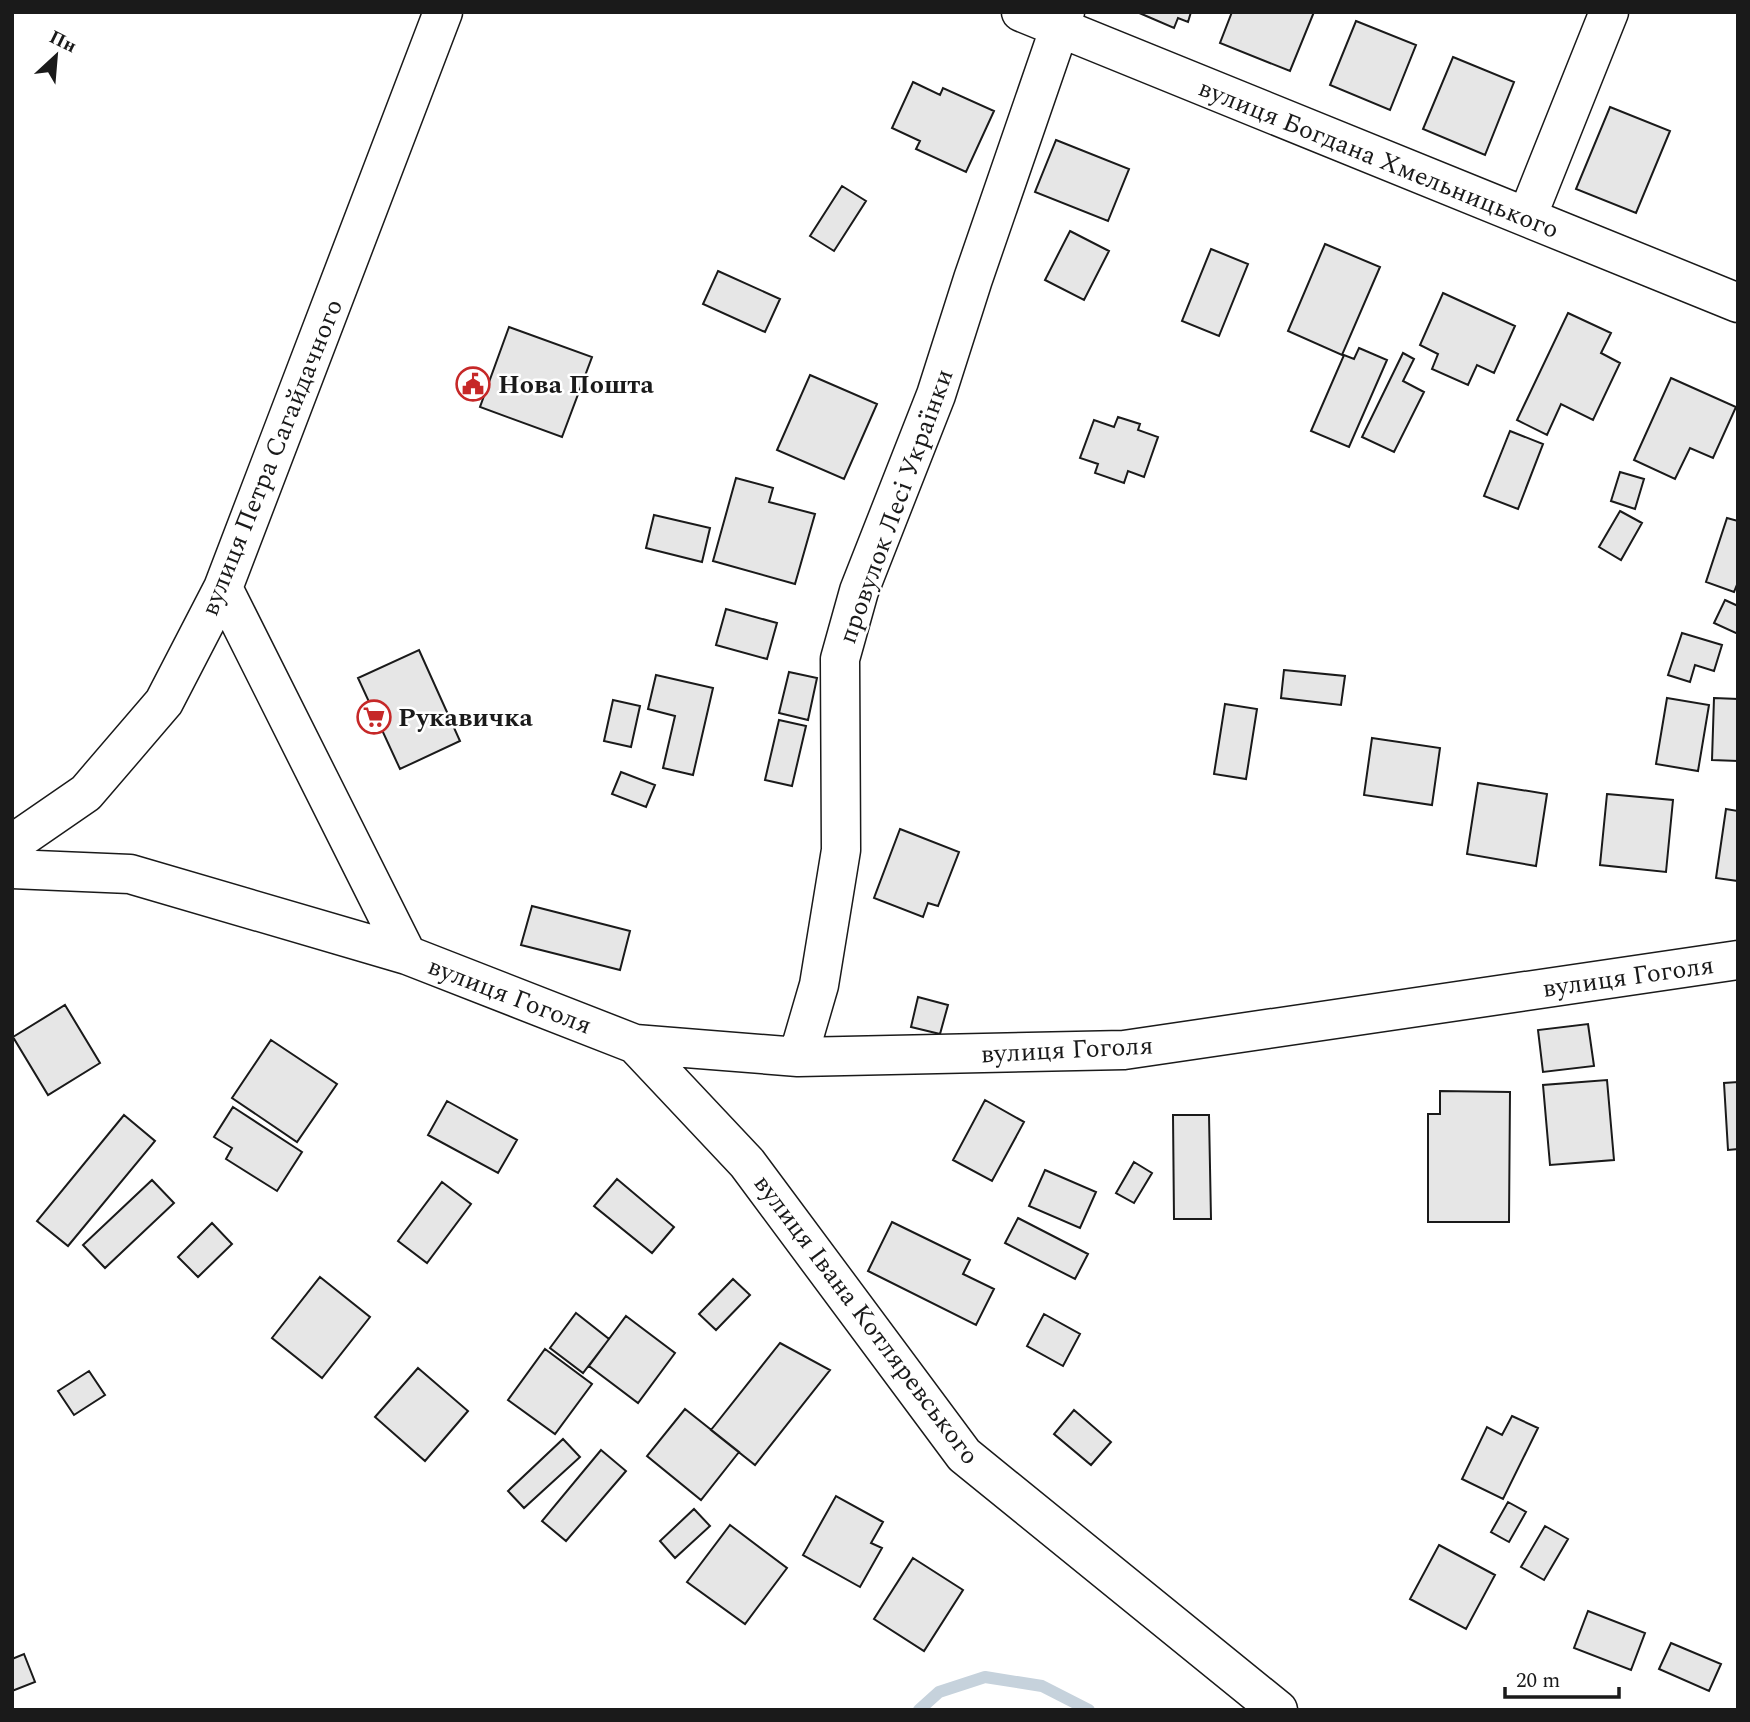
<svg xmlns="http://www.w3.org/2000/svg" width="1750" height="1722" viewBox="0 0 1750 1722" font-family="Spectral,serif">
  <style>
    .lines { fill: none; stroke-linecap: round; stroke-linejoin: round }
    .stream { stroke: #c6d2dc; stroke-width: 12 }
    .building { fill: #e6e6e6; stroke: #1a1a1a; stroke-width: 2 }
    .minor-casing { stroke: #1a1a1a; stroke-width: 41 }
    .minor { stroke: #fff; stroke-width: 38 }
    .labels { text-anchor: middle; stroke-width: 5; stroke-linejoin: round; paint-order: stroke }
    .street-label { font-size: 26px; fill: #1a1a1a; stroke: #fff }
    .poi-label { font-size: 26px; font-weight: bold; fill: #1a1a1a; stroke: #fff; text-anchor: start }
  </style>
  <rect width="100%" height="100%" fill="#fff"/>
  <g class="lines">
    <path class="stream" d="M919 1710 939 1692 985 1677 1042 1686 1089 1710"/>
  </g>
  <path class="building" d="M1137 12H1191L1188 22 1178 18 1174 28Z
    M1232 12H1314L1290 71 1220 43Z
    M1356 21 1416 45 1390 110 1330 85Z
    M1453 57 1514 82 1485 155 1423 129Z
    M913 82 940 95 943 88 994 111 966 172 916 149 920 141 892 128Z
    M1610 107 1670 131 1636 213 1576 189Z
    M1056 140 1129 169 1108 221 1035 192Z
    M842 186 866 201 834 251 810 236Z
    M1070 231 1109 251 1084 300 1045 280Z
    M1325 244 1380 267 1342 355 1288 331Z
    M1211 249 1248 264 1219 336 1182 321Z
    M718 271 780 299 765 332 703 304Z
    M1443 293 1515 326 1494 373 1477 365 1468 385 1432 369 1438 354 1420 345Z
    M1568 313 1611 333 1601 353 1620 363 1593 420 1561 404 1547 435 1517 420Z
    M509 327 592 357 562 437 480 407Z
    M1359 348 1387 360 1349 447 1311 431 1344 355 1354 359Z
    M1403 353 1414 359 1403 381 1424 392 1394 452 1362 437Z
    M810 375 877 404 844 479 777 450Z
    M1671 378 1736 407 1713 458 1690 448 1675 479 1634 460Z
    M1118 417 1140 424 1138 430 1158 437 1144 477 1128 471 1124 483 1095 473 1098 464 1080 458 1094 420 1114 427Z
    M1510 431 1543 444 1518 509 1484 496Z
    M1620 472 1644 479 1635 509 1611 501Z
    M736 478 773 488 769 502 815 514 795 584 713 561Z
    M1620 511 1642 523 1621 560 1599 547Z
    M654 515 710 528 702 562 646 548Z
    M1727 518 1738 521V582L1734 592 1706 582Z
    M1725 600 1738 606V634L1714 623Z
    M726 609 777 623 767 659 716 645Z
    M1682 633 1722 645 1714 671 1695 665 1690 682 1668 675Z
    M419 650 460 741 400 769 358 678Z
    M1284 670 1345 676 1341 705 1281 698Z
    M789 672 817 678 808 720 779 713Z
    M656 675 713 688 693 775 663 768 675 716 648 709Z
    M1667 698 1709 705 1698 771 1656 764Z
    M1714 698 1738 699V761L1712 760Z
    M613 700 640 706 631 747 604 741Z
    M1225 704 1257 709 1246 779 1214 774Z
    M779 720 806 726 792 786 765 780Z
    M1372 738 1440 748 1432 805 1364 795Z
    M621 772 655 785 646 807 612 794Z
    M1478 783 1547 794 1536 866 1467 854Z
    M1607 794 1673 800 1666 872 1600 865Z
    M1726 809 1738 811V881L1716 878Z
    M900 829 959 852 938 906 928 903 923 917 874 898Z
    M532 906 630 931 620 970 521 945Z
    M918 997 948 1005 940 1034 911 1027Z
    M65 1005 100 1063 48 1095 13 1037Z
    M1588 1024 1594 1066 1543 1072 1538 1030Z
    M271 1040 337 1084 297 1142 232 1098Z
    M1607 1080 1614 1160 1550 1165 1543 1085Z
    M1738 1082V1149L1728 1150 1724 1083Z
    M1440 1091 1510 1092 1509 1222H1428V1114H1440Z
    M985 1100 1024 1122 992 1181 953 1160Z
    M447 1101 517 1140 498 1173 428 1135Z
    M233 1107 302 1152 277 1191 226 1159 232 1148 214 1137Z
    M124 1115 155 1141 68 1246 37 1221Z
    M1173 1115H1209L1211 1219H1174Z
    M1134 1162 1152 1173 1134 1203 1116 1193Z
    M1045 1170 1096 1192 1080 1228 1029 1206Z
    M617 1179 674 1227 652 1253 594 1206Z
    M152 1180 174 1203 105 1268 83 1245Z
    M442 1182 471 1204 427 1263 398 1241Z
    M1018 1218 1088 1254 1075 1279 1005 1243Z
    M892 1222 970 1260 963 1274 994 1289 976 1325 868 1271Z
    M212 1223 232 1244 198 1277 178 1257Z
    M320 1277 370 1317 322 1378 272 1338Z
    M733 1279 750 1295 716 1330 699 1314Z
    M576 1313 609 1339 583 1373 550 1348Z
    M1044 1314 1080 1334 1063 1366 1027 1346Z
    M626 1316 675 1353 638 1403 589 1366Z
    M780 1343 830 1370 755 1465 711 1430Z
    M545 1349 592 1384 555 1434 508 1400Z
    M418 1368 468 1411 425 1461 375 1417Z
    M89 1371 105 1395 74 1415 58 1391Z
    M685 1409 739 1452 701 1500 647 1456Z
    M1074 1410 1111 1442 1091 1465 1054 1434Z
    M1512 1416 1538 1428 1503 1499 1462 1479 1487 1427 1502 1435Z
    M563 1439 580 1457 524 1508 508 1491Z
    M601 1450 626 1471 566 1541 542 1521Z
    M836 1496 883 1522 871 1543 882 1548 860 1587 803 1555Z
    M1508 1502 1526 1512 1509 1542 1491 1532Z
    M694 1509 710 1526 675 1558 660 1541Z
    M730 1525 787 1568 745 1624 687 1582Z
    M1545 1526 1568 1539 1544 1580 1521 1567Z
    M1439 1545 1495 1575 1466 1629 1410 1599Z
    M913 1558 963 1590 924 1651 874 1619Z
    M1588 1611 1645 1633 1631 1670 1574 1648Z
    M1671 1643 1721 1664 1709 1691 1659 1669Z
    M24 1654 35 1682 12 1691V1659Z"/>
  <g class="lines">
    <defs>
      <path id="minor" d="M1021 12 1738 303
        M1527 217 1609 12
        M223 588 407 955
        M12 844 86 793 164 702 223 588 443 12
        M12 869 130 874 407 955 635 1044 798 1057 1124 1050 1738 960
        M635 1044 747 1163 964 1455 1278 1710
        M798 1057 819 985 841 850 840 659 859 591 936 395 973 279 1065 12"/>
    </defs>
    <use href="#minor" class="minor-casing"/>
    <use href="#minor" class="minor"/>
  </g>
  <defs>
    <symbol id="civic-ring" viewBox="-11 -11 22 22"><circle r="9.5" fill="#fff" stroke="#c62828" stroke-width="1.5"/><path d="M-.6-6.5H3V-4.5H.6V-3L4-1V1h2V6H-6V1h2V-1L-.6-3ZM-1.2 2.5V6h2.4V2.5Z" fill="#c62828"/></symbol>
    <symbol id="supermarket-ring" viewBox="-11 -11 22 22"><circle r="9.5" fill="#fff" stroke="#c62828" stroke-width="1.5"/><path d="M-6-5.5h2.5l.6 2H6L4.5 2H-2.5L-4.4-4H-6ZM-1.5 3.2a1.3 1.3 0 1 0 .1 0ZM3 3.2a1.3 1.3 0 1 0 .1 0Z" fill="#c62828"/></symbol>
  </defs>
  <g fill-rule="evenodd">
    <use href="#civic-ring" x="454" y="365" width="38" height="38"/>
    <use href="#supermarket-ring" x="355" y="698" width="38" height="38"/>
  </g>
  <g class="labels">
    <g class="street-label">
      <text transform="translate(1379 158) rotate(22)" y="9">вулиця Богдана Хмельницького</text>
      <text transform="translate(271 457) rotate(-68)" y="9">вулиця Петра Сагайдачного</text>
      <text transform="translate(895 506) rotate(-70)" y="9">провулок Лесі Українки</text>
      <text transform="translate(1628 976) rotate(-8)" y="9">вулиця Гоголя</text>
      <text transform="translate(510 995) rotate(21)" y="9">вулиця Гоголя</text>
      <text transform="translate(1067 1049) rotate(-3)" y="9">вулиця Гоголя</text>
      <text transform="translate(867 1319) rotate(53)" y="9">вулиця Івана Котляревського</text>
    </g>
    <g class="poi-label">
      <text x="498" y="393">Нова Пошта</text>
      <text x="398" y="726">Рукавичка</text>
    </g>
  </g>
  <rect width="1750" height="1722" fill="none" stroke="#1a1a1a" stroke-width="28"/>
  <g transform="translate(56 56) rotate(26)" stroke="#ffffff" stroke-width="5" paint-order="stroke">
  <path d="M0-5L12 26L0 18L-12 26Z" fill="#1a1a1a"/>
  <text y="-10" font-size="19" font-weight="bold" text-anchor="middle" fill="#1a1a1a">Пн</text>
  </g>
  <path d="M1505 1687v10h114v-10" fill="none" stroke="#1a1a1a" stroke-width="3.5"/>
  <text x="1516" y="1687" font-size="21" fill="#1a1a1a" stroke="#ffffff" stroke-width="5" paint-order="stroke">20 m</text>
</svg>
